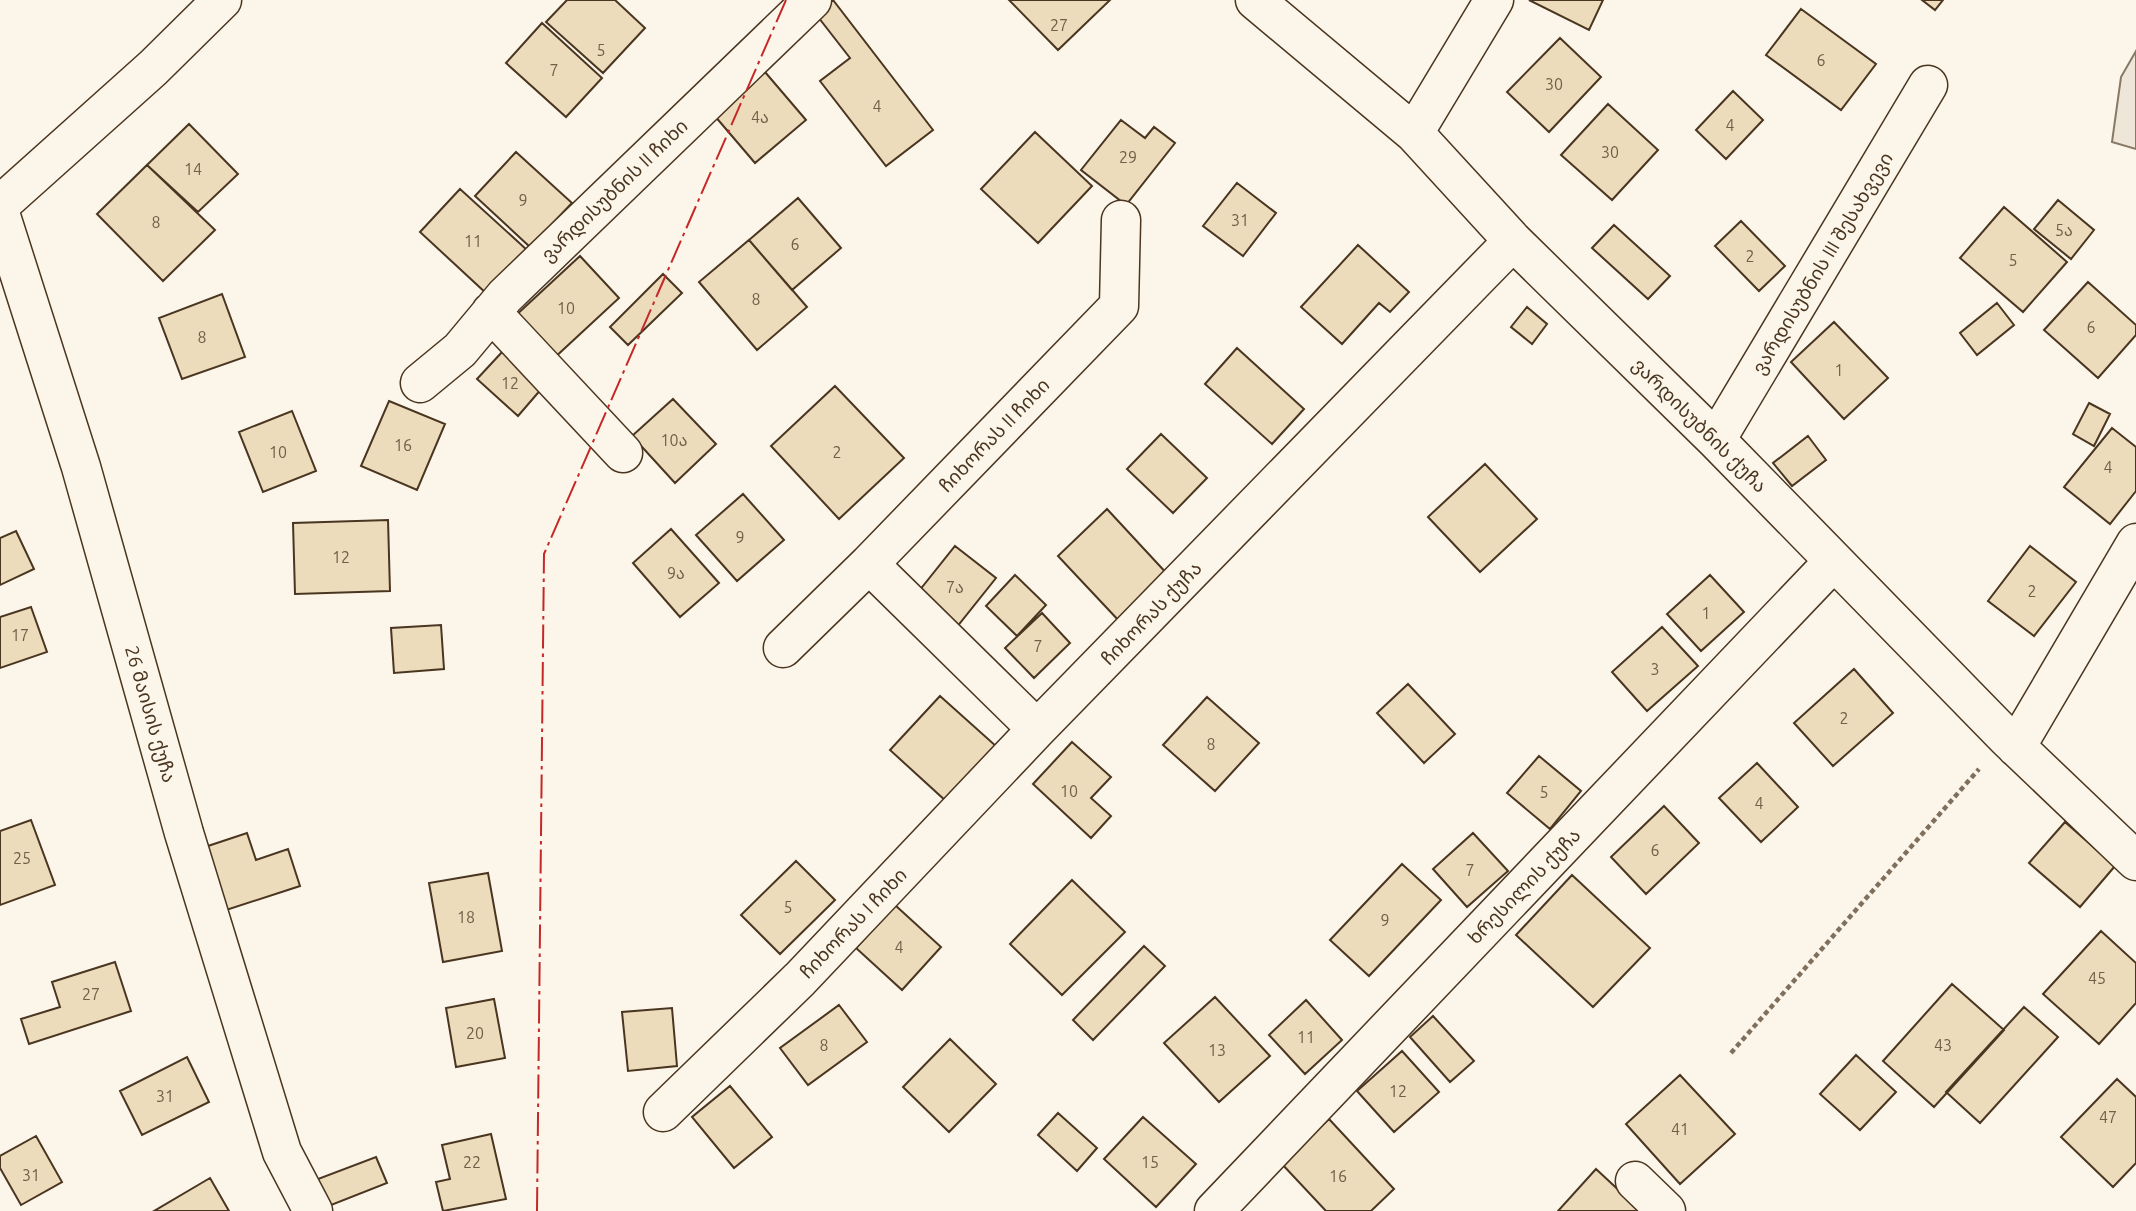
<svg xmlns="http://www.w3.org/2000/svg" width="2136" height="1211" viewBox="0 0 2136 1211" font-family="Ubuntu,'Noto Sans Georgian',sans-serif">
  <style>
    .green { fill: #ede6d9; stroke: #887966; stroke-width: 2 }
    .building { fill: #ecdcbc; stroke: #4a3520; stroke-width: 2 }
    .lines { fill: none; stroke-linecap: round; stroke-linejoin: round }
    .minor-casing { stroke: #4a3520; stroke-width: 41 }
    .path { stroke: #7f6f5c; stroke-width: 4.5; stroke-dasharray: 5 3.5; stroke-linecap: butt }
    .minor { stroke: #fbf6e9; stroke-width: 38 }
    .power { stroke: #c62828; stroke-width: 2; stroke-dasharray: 24 5 3.5 5; stroke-linecap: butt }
    .labels { text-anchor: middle; stroke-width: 5; stroke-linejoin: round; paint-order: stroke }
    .number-label { font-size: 16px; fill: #725f47 }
    .street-label { font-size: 19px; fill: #4a3520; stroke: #fbf6e9 }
  </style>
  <rect width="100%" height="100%" fill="#fbf6e9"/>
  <path class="green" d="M2136 51V149L2112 142 2121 77Z"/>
  <path class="building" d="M567 0H615L645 28 603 73 546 22Z
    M833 0 933 130 886 166 820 81 850 58 815 13Z
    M1009 0H1110L1058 50Z
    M1529 0H1603L1589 30Z
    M1922 0H1943L1935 10Z
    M1801 9 1876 64 1841 110 1766 55Z
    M542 23 602 78 566 117 506 63Z
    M1560 38 1601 77 1549 132 1507 92Z
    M765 72 806 120 755 163 714 115Z
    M1733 91 1763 120 1726 159 1696 130Z
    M1608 104 1658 150 1612 200 1561 155Z
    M1121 120 1145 138 1154 127 1175 143 1126 205 1081 170Z
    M189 124 238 174 198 212 147 165Z
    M1035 132 1092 186 1038 243 981 189Z
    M516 152 572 203 530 247 475 196Z
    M147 165 215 230 163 281 97 214Z
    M1237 183 1276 213 1243 256 1203 226Z
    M460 189 527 250 487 294 420 232Z
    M798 198 841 248 792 290 749 240Z
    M2058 200 2094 230 2071 259 2034 229Z
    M2004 207 2067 262 2023 312 1960 258Z
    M1741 221 1785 266 1759 291 1715 246Z
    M1614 225 1670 276 1648 299 1592 248Z
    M749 240 807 307 757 350 699 282Z
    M1358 245 1409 292 1390 312 1379 303 1342 344 1301 307Z
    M580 256 619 298 552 360 513 318Z
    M663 274 682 293 628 345 610 327Z
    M2088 282 2136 325V335L2098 378 2044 330Z
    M222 294 245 357 182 379 159 318Z
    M1997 303 2014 325 1977 355 1960 333Z
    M1527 307 1547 324 1532 344 1511 327Z
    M1834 322 1888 378 1844 419 1791 362Z
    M1237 348 1304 409 1272 444 1205 384Z
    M503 351 543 387 518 416 477 379Z
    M835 386 904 458 839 519 771 446Z
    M673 399 716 444 675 483 632 436Z
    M389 401 445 424 417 490 361 466Z
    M2089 403 2110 414 2094 446 2073 434Z
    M292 411 316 471 263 492 239 432Z
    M2112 428 2136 447V491L2110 524 2064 487Z
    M1161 434 1207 478 1173 513 1127 469Z
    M1808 436 1826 460 1792 486 1773 463Z
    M1485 464 1537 519 1480 572 1428 517Z
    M743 494 784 540 737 581 696 535Z
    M1107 509 1170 577 1121 623 1058 556Z
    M388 520 390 591 295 594 293 523Z
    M671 529 719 583 680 617 633 563Z
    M16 531 34 569 0 585V538Z
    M955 546 996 578 956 628 915 596Z
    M2030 546 2076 582 2034 636 1988 601Z
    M1015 575 1046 605 1017 636 986 606Z
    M1710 575 1744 612 1701 651 1667 614Z
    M31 607 47 652 0 668V617Z
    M1042 613 1070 643 1034 678 1005 648Z
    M441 625 444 669 394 673 391 628Z
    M1662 627 1698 666 1647 711 1612 672Z
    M1854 669 1893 713 1833 766 1794 723Z
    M1408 684 1455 734 1424 763 1377 713Z
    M940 696 997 747 947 802 890 750Z
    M1207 697 1259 743 1215 791 1163 745Z
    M1072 742 1111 777 1091 798 1111 816 1091 838 1033 784Z
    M1539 756 1581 791 1550 829 1507 793Z
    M1757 763 1798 807 1761 842 1719 798Z
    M1664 806 1699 843 1646 894 1611 857Z
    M31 820 55 885 0 905V831Z
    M2065 822 2115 866 2080 907 2029 863Z
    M247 833 256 860 288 849 300 886 220 912 199 849Z
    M1473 833 1508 871 1467 907 1433 869Z
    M796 861 835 900 780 954 741 915Z
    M1402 864 1441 900 1369 976 1330 940Z
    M488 873 502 951 443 962 429 883Z
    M1572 875 1650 948 1593 1007 1516 935Z
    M1072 880 1125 932 1062 995 1010 944Z
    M895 905 941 947 902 990 856 948Z
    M2101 931 2136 963V1003L2099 1044 2043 994Z
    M1144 946 1165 966 1093 1040 1073 1020Z
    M115 962 131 1011 29 1044 21 1019 60 1007 52 982Z
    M1952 984 2004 1030 1934 1107 1883 1061Z
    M1215 997 1270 1056 1219 1102 1164 1043Z
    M494 999 505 1058 456 1067 446 1008Z
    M1306 1000 1342 1040 1305 1074 1269 1035Z
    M839 1005 867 1042 808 1085 780 1048Z
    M2024 1007 2058 1037 1980 1123 1946 1092Z
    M672 1008 677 1066 628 1071 622 1012Z
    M1433 1016 1474 1061 1450 1082 1410 1037Z
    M950 1039 996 1084 949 1132 903 1087Z
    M1402 1051 1439 1092 1394 1132 1357 1091Z
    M1856 1055 1896 1092 1860 1130 1820 1094Z
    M187 1057 209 1102 142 1135 120 1091Z
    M1680 1075 1735 1134 1680 1184 1626 1124Z
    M2117 1079 2136 1097V1163L2113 1187 2061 1137Z
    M730 1086 772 1137 734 1168 692 1117Z
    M1058 1113 1097 1148 1077 1171 1038 1135Z
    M1143 1117 1196 1164 1156 1207 1104 1159Z
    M1329 1119 1394 1189 1371 1211H1326L1281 1163Z
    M491 1134 506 1199 443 1211 436 1182 450 1179 442 1145Z
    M36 1136 62 1182 21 1205 0 1168V1156Z
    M376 1157 387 1183 321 1209 310 1182Z
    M1596 1169 1640 1210V1211H1558Z
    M210 1178 229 1211H154Z"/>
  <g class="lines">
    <defs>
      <path id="minor" d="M1255 0 1414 133 1513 241 1716 440 2007 738 2136 861
        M1414 133 1494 0
        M0 205 153 68 222 0
        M0 213 81 467 184 833 282 1152 313 1211
        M491 312 623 453
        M420 383 460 350 505 296 812 0
        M1716 440 1928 85
        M869 564 1037 729
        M783 648 869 564 1119 306 1121 220
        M2016 747 2136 543
        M663 1112 800 979 1037 729 1513 241
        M1635 1181 1666 1211
        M1214 1211 1834 561"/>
    </defs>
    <use href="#minor" class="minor-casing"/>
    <path class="path" d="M1731 1053 1979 769"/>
    <use href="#minor" class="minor"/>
    <path class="power" d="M537 1211 544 554 786 0"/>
  </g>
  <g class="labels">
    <g class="number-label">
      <text x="1059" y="31">27</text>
      <text x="601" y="56">5</text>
      <text x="1821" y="66">6</text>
      <text x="554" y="76">7</text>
      <text x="1554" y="90">30</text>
      <text x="877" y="112">4</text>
      <text x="760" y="123">4ა</text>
      <text x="1730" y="131">4</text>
      <text x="1610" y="158">30</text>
      <text x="1128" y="163">29</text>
      <text x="193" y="175">14</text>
      <text x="523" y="206">9</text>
      <text x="1240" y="226">31</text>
      <text x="156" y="228">8</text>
      <text x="2064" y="236">5ა</text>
      <text x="473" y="247">11</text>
      <text x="795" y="250">6</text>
      <text x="1750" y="262">2</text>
      <text x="2013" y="266">5</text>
      <text x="756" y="305">8</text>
      <text x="566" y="314">10</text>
      <text x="2091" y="333">6</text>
      <text x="202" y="343">8</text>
      <text x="1839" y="376">1</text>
      <text x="510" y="389">12</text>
      <text x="674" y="446">10ა</text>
      <text x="403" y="451">16</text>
      <text x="278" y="458">10</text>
      <text x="837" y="458">2</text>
      <text x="2108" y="473">4</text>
      <text x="740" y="543">9</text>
      <text x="341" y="563">12</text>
      <text x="676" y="579">9ა</text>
      <text x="955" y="593">7ა</text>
      <text x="2032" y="597">2</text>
      <text x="1706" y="619">1</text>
      <text x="20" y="641">17</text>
      <text x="1038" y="652">7</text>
      <text x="1655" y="675">3</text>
      <text x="1844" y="724">2</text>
      <text x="1211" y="750">8</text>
      <text x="1069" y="797">10</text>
      <text x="1544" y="798">5</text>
      <text x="1759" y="809">4</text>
      <text x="1655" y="856">6</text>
      <text x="22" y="864">25</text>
      <text x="1470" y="876">7</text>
      <text x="788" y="913">5</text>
      <text x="466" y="923">18</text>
      <text x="1385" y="926">9</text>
      <text x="899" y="953">4</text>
      <text x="2097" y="984">45</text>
      <text x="91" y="1000">27</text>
      <text x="475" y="1039">20</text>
      <text x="1306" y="1043">11</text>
      <text x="824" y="1051">8</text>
      <text x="1943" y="1051">43</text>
      <text x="1217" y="1056">13</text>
      <text x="1398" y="1097">12</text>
      <text x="165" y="1102">31</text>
      <text x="2108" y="1123">47</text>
      <text x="1680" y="1135">41</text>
      <text x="472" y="1168">22</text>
      <text x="1150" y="1168">15</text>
      <text x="31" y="1181">31</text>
      <text x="1338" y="1182">16</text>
    </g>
    <g class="street-label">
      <text transform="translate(614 190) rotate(-44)" y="7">ვარდისუბნის II ჩიხი</text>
      <text transform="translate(1822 263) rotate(-59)" y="7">ვარდისუბნის III შესახვევი</text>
      <text transform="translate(1700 425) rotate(45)" y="7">ვარდისუბნის ქუჩა</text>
      <text transform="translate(994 435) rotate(-46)" y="7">ჩიხორას II ჩიხი</text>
      <text transform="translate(1151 613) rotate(-46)" y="7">ჩიხორას ქუჩა</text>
      <text transform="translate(151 714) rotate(74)" y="7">26 მაისის ქუჩა</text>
      <text transform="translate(1524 886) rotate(-46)" y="7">ხრესილის ქუჩა</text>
      <text transform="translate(853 923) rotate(-46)" y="7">ჩიხორას I ჩიხი</text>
    </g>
  </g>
</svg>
